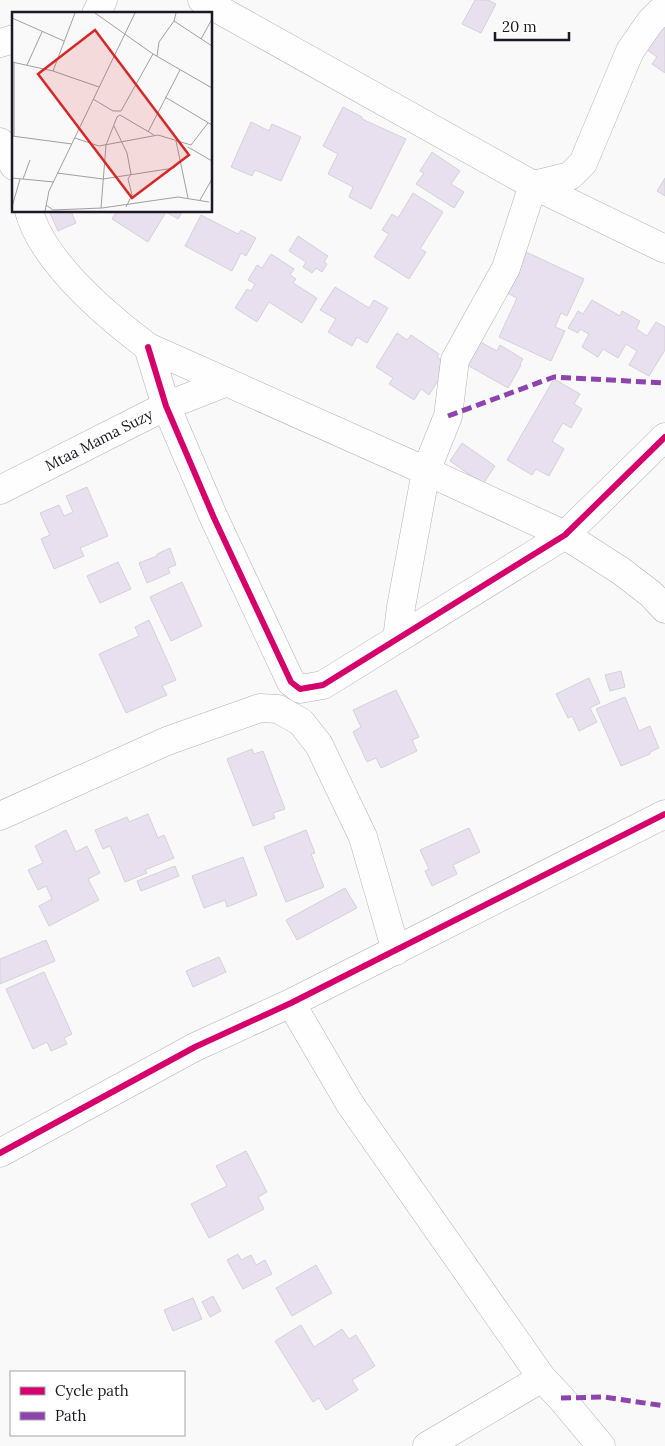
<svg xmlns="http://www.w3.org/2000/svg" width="665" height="1446" viewBox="0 0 665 1446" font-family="Lora,serif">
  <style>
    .building { fill: #e8e0ef; stroke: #d4d1d7 }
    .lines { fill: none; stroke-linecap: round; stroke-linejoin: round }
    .minor-casing { stroke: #b2b0b6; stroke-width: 29 }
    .minor { stroke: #fefefe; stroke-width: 28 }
    .quiet { stroke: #8e44ad; stroke-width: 5; stroke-dasharray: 10 5; stroke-linecap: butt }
    .cycleway-casing { stroke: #fff; stroke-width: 9 }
    .cycleway { stroke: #d6006c; stroke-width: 6 }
    .labels { text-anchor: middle; stroke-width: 4; stroke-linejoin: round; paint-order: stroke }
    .street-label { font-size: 15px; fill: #1b1925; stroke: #fff }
    .inset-road { fill: none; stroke: #a09fa4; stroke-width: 1 }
    .view { fill: #d62828; fill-opacity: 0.15; stroke: #d62828; stroke-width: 2.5 }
    .inset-edge { fill: none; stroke: #1b1925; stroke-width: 2.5 }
  </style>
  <rect width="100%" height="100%" fill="#f9f9f9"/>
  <path class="building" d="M475 0H488L496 4 481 33 462 24Z
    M665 24V73L652 64 657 57 643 47Z
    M343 107 362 117V119L406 139 371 209 349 197 353 187 328 174 338 154 323 146Z
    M251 122 269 131 272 124 301 137 281 181 255 170 252 176 231 167Z
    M432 152 460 171 451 184 464 192 454 208 416 184 424 173 420 171Z
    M665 178V196L657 191Z
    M413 193 443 212 420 249 426 252 409 279 374 257 389 234 382 230 392 214 398 218Z
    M49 211H71L76 223 58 231Z
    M117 211H183L178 219 166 212 148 242 112 219Z
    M201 215 238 234 241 230 256 238 246 256 241 253 232 271 185 246Z
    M298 236 328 256 324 262 327 264 322 272 316 268 312 273 303 267 306 262 289 251Z
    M524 251 584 279 567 316 561 313 555 327 565 331 551 361 499 337 517 298 505 292Z
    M271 254 294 269 290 275 296 279 293 283 317 298 302 323 269 302 257 322 235 308 247 289 251 291 255 284 248 280 257 265 262 268Z
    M335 287 369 308 374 300 388 308 367 343 357 337 352 346 328 332 336 319 320 310Z
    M592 300 620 316 622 311 640 321 636 329 647 336 656 322 665 327V350L649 376 629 365 637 351 626 344 618 358 603 349 598 357 582 347 589 334 580 329 578 333 568 328 578 311 583 314Z
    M397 333 407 340 411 335 439 354 437 357 448 364 429 395 421 389 414 400 389 384 393 378 376 367Z
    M475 339 497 351 500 345 523 359 520 364 521 365 508 388 462 362Z
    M554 379 580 394 574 404 582 409 571 428 563 423 552 441 564 449 549 476 536 469 532 475 507 460Z
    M462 443 495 466 483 484 450 461Z
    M87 487 108 536 80 548 84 556 54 569 41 539 50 535 40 513 59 505 64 516 73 512 66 496Z
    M170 548 176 565 168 568 170 573 147 583 139 563 157 556V554Z
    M118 562 131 589 100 603 87 576Z
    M182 582 202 626 171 641 150 597Z
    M149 620 176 680 162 686 167 695 126 713 99 654 139 636 135 627Z
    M621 671 625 687 610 691 605 675Z
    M589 678 600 703 590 708 597 722 579 731 572 716 568 718 556 694Z
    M396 690 419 737 412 740 417 751 381 768 376 758 367 762 353 732 361 727 353 710Z
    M625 697 639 731 650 726 659 748 650 752V754L621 766 596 709Z
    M252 749 254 754 263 751 285 809 273 813 275 818 253 826 227 759Z
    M148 814 158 838 164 835 174 858 145 870 147 873 125 882 110 846 103 849 95 830 127 817 129 822Z
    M469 828 480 852 453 865 457 874 432 886 425 871 429 869 420 850Z
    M66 830 76 852 87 846 100 873 88 879 99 900 49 926 39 906 52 899 46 886 38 890 28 870 43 863 35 846Z
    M306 830 315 853 311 854 324 887 286 902 264 847Z
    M243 857 257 895 227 907 225 900 204 908 192 876Z
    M175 866 179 876 141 891 137 881Z
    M345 888 357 908 297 940 286 920Z
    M46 940 55 961 0 984V959Z
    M219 957 226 972 193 987 186 971Z
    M44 972 72 1034 64 1038 67 1044 51 1051 47 1042 33 1049 6 989Z
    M246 1151 267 1192 258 1197 264 1209 209 1238 191 1204 227 1186 216 1166Z
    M238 1254 241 1260 251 1255 256 1265 265 1260 272 1274 243 1289 227 1260Z
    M316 1265 332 1293 292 1316 276 1288Z
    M213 1296 221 1311 210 1317 202 1302Z
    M193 1298 202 1319 173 1331 164 1310Z
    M301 1325 314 1347 342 1329 349 1339 356 1335 375 1366 352 1380 358 1390 326 1410 319 1398 313 1402 275 1341Z"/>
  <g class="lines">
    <defs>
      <path id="minor" d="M202 0 533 185 665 249
        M96 14 103 0
        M0 43 14 39
        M0 142 14 166
        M29 211C43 262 107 316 148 347L426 471 565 535 621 571 651 594 665 609
        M148 347 166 406 214 518 291 682 300 689 323 685 565 535 665 437
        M0 490 166 406 227 382
        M397 639 401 607 426 471 448 416 455 360 506 268 533 185 570 176 583 163 630 51 650 22 665 7
        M0 816 167 741 260 708 278 709 301 722 319 745 363 837 396 951
        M291 1003 350 1104 542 1378 561 1398 601 1446
        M0 1153 195 1047 291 1003 665 814
        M427 1446 542 1378"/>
    </defs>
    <use href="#minor" class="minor-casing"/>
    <use href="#minor" class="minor"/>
    <path class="quiet" d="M448 416 554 377 665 383
      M561 1398 604 1397 665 1406"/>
    <defs>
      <path id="cycleway" d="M148 347 166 406 214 518 291 682 300 689 323 685 565 535 665 437
        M0 1153 195 1047 291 1003 665 814"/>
    </defs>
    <use href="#cycleway" class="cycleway-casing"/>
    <use href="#cycleway" class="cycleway"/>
  </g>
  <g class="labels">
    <g class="street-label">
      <text transform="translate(99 440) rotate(-27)" y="5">Mtaa Mama Suzy</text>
    </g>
  </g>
  <g transform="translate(12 12)">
    <rect width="200" height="200" fill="#f9f9f9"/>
    <path class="inset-road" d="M83 1 141 42 200 76M164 1 162 9 200 34M0 6 52 29M189 27 200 7M145 44 147 30 162 9M0 50 41 59 87 75M15 53 30 20M41 59 63 1M153 85 200 113M81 87 101 99H109L141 42M102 114 115 141 119 162 116 167 120 183 114 195M136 120 168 58M0 124 60 132M2 124V51M63 126 87 134 146 123 179 133 196 111M164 129 176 186M176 135 200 149M45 161 91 167 162 156 168 150M0 166 42 170M11 167 18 148M188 188 200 167M34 193 41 198 90 196 166 185 197 190M0 195 8 167M89 196 94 133 105 105 108 103 142 123M33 199 37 179 123 1"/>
    <path class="view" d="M83 18 177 143 120 186 26 62Z"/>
    <rect width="200" height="200" class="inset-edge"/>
  </g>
  <rect x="10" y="1371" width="175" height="65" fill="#ffffff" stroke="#a4a3a8"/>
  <rect x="20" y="1387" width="25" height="8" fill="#d6006c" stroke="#a4a3a8"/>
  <text x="55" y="1396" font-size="15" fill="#1b1925">Cycle path</text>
  <rect x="20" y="1412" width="25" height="8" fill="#8e44ad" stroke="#a4a3a8"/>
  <text x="55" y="1421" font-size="15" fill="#1b1925">Path</text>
  <path d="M495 32v8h74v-8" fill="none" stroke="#1b1925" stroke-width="2.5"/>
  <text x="502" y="32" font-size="15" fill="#1b1925" stroke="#ffffff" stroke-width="4" paint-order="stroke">20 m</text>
</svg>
